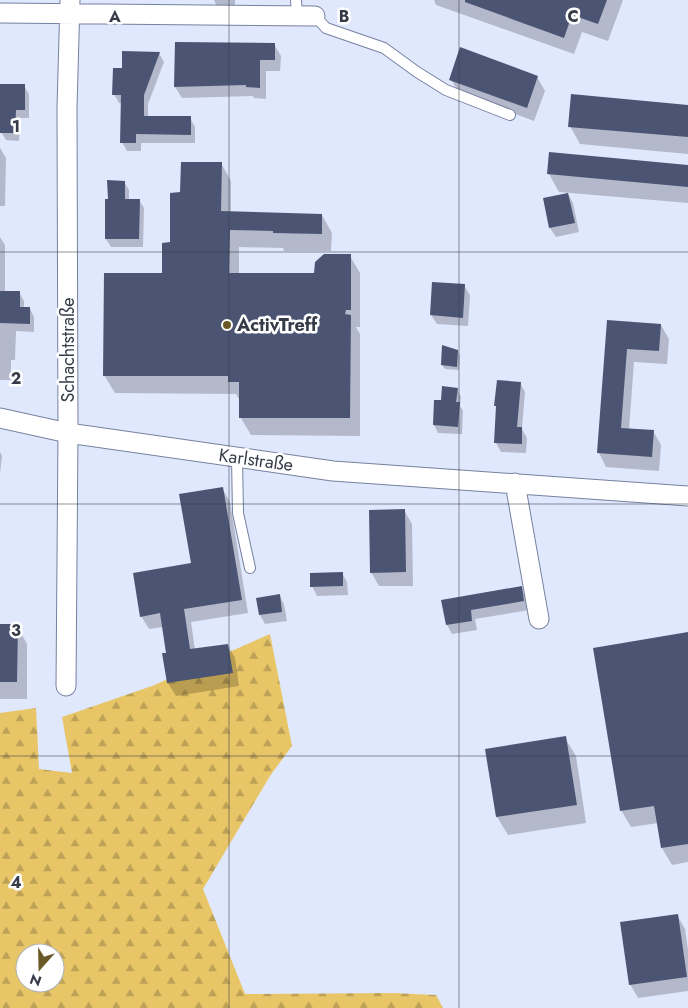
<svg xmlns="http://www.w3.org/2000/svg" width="688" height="1008" viewBox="0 0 688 1008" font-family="Jost,sans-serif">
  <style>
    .forest { fill: url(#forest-firs); fill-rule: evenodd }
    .shadow { fill: #0003 }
    .building { fill: #4b5573 }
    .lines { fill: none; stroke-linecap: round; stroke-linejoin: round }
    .service-casing { stroke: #7681a1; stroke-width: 12 }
    .minor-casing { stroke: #7681a1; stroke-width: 21 }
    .service { stroke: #fff; stroke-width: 10 }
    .minor { stroke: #fff; stroke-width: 19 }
    .grid { fill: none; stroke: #363b48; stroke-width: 1; stroke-opacity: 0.55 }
    .poi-dot { fill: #6a5826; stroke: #fff; stroke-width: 2 }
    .labels { text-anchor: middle; stroke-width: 5; stroke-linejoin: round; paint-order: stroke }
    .poi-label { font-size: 18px; font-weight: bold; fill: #363b48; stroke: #fff; text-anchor: start }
    .street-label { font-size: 18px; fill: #363b48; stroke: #fff }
    .grid-label { font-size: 16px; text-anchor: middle; font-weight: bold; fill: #363b48; stroke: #fff; stroke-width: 5; stroke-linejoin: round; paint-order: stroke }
  </style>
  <defs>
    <pattern id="forest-firs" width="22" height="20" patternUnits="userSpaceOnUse" patternTransform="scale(1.25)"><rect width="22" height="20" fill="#e8c566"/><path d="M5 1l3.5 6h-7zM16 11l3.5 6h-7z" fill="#bda156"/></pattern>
  </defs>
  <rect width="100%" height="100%" fill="#e0e8fd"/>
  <path class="forest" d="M270 634 292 746 270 776 203 889 245 994 393 993 436 995 443 1008H0V713L36 708 39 769 72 773 62 717 152 686ZM25 953H55V983H25Z"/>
  <path class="shadow" d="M214 0H235V9H218Z
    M434 0H623L608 41 582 32 574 54 436 5Z
    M274 44 281 56 280 71H266V99L254 98 253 96 182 98 175 87Z
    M159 53 164 62 148 104V117L190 118 195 127V143H141V151H127L122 142V103H119L114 94 123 70Z
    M537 77 545 91 534 121 459 93 451 79Z
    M0 85 24 86 29 94V118H20L19 141 6 140 1 132Z
    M688 106V154L580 144 570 126Z
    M0 148 6 158 5 206H0Z
    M221 163 231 181V212L322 215 332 233 331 251H284L283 248 239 247V274L316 275 350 256 360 273V327H356L360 334V436L251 435 241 418 239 399 236 394 115 393 104 375 164 274 181 193Z
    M688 166V203L559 192 549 174Z
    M124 182 129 190V200H139L144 208 143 247H111L106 239 109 200Z
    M568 194 573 203 579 232 556 237 550 228 544 199Z
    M0 237 5 245V292H19L24 301V308L30 309 34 317V332L16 331 15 360H11V380H0Z
    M434 283 464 285 470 295 468 326 437 324 431 315Z
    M608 321 661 325 669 339 667 364 634 362 629 429 653 431 661 445 659 471 606 467 599 453Z
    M458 351 460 356 459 370 445 369 442 365Z
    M520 383 525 392 522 429 527 438 526 453 501 452 496 443 498 409 496 406Z
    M457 389 461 397 460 406 463 411 462 434 438 433 434 425Z
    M0 452 2 456 0 473Z
    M222 488 230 502 248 613 191 622 195 650 228 645 235 658 239 686 176 696 168 683 167 654 163 627 149 629 141 616 192 564Z
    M404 510 412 524 413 586H379L371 572Z
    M342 573 347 582 348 595 317 596 312 586Z
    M521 588 526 597 529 610 475 619 477 630 452 634 447 625 443 601Z
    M279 595 284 604 287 621 265 624 260 615 257 599Z
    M0 626H17L27 644V699H0Z
    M688 633V862L672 865 662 848 658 823 631 827 621 810Z
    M565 738 576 756 586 823 508 835 497 817 487 750Z
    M677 915 685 929 688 950V991L638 998 630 984Z"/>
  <path class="building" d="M465 0H607L598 24 572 15 564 38 465 2Z
    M175 42 275 43V60H260V88L246 87V85L174 87Z
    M460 47 538 76 527 108 449 80Z
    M122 51 160 52 144 95V116H191V135L136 134V143H120L121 95H112L113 68H122Z
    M0 84H25V110H16L15 133H0Z
    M571 94 688 105V137L568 127Z
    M549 152 688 165V187L547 174Z
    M181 162H222L221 211 322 214V234L273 233V231L230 230 229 273H314L315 262 324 254H351V310H346L345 314 351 315 350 418H239V382H228V376H103L104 273H162V243L170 242V193L180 192Z
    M107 180 125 181V199H140L139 239H105V199H108Z
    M568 193 575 223 549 228 543 198Z
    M432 282 465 284 463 318 430 315Z
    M0 291H20V307H30V324L0 323Z
    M607 320 661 324 659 351 627 349 621 428 654 430 652 457 597 453Z
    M442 345 458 350 457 367 441 365Z
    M497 380 521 382 517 427H522V444L494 443 496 406H494Z
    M442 386 458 388 456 402H460L458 427 433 425 434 400H441Z
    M223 487 242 600 184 609 190 649 228 644 233 673 167 683 162 653H166L160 613 140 617 133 573 191 563 179 494Z
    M405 509 406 572 370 573 369 510Z
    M343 572V586L310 587V573Z
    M522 586 524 601 471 610 472 621 446 625 441 600Z
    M280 594 282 612 259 615 256 598Z
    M0 624H18L17 682H0Z
    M688 632V844L661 848 654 806 620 811 593 648Z
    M566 736 577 805 496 817 485 749Z
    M678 914 687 977 629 985 620 922Z"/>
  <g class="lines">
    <defs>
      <path id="service" d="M296 0 297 16
        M315 16 326 28 384 48 417 72 446 90 510 115
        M237 457 238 513 250 568"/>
      <path id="minor" d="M0 13 315 16
        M0 418 68 433 333 471 688 496
        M515 483 539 619
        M66 686 68 433 67 108 70 0"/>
    </defs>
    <use href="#service" class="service-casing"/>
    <use href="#minor" class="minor-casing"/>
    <use href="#service" class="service"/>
    <use href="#minor" class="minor"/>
  </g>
  <path class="grid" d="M229 0V1008M459 0V1008M0 252H688M0 504H688M0 756H688"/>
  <circle class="poi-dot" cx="227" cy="325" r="5"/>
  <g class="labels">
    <g class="poi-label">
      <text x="237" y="331">ActivTreff</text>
    </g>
    <g class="street-label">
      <text transform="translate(68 350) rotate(-90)" y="6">Schachtstraße</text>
      <text transform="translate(256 460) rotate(8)" y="6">Karlstraße</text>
    </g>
  </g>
  <g class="grid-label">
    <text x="115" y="22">A</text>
    <text x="344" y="22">B</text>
    <text x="573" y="22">C</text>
    <text x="16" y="132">1</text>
    <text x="16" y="384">2</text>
    <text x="16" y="636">3</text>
    <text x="16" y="888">4</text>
  </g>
  <g transform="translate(40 968) rotate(200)"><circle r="24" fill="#ffffff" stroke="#afb1b6"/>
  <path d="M0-4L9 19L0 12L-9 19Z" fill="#6a5826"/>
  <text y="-8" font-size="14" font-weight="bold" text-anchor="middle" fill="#363b48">N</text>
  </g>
</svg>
